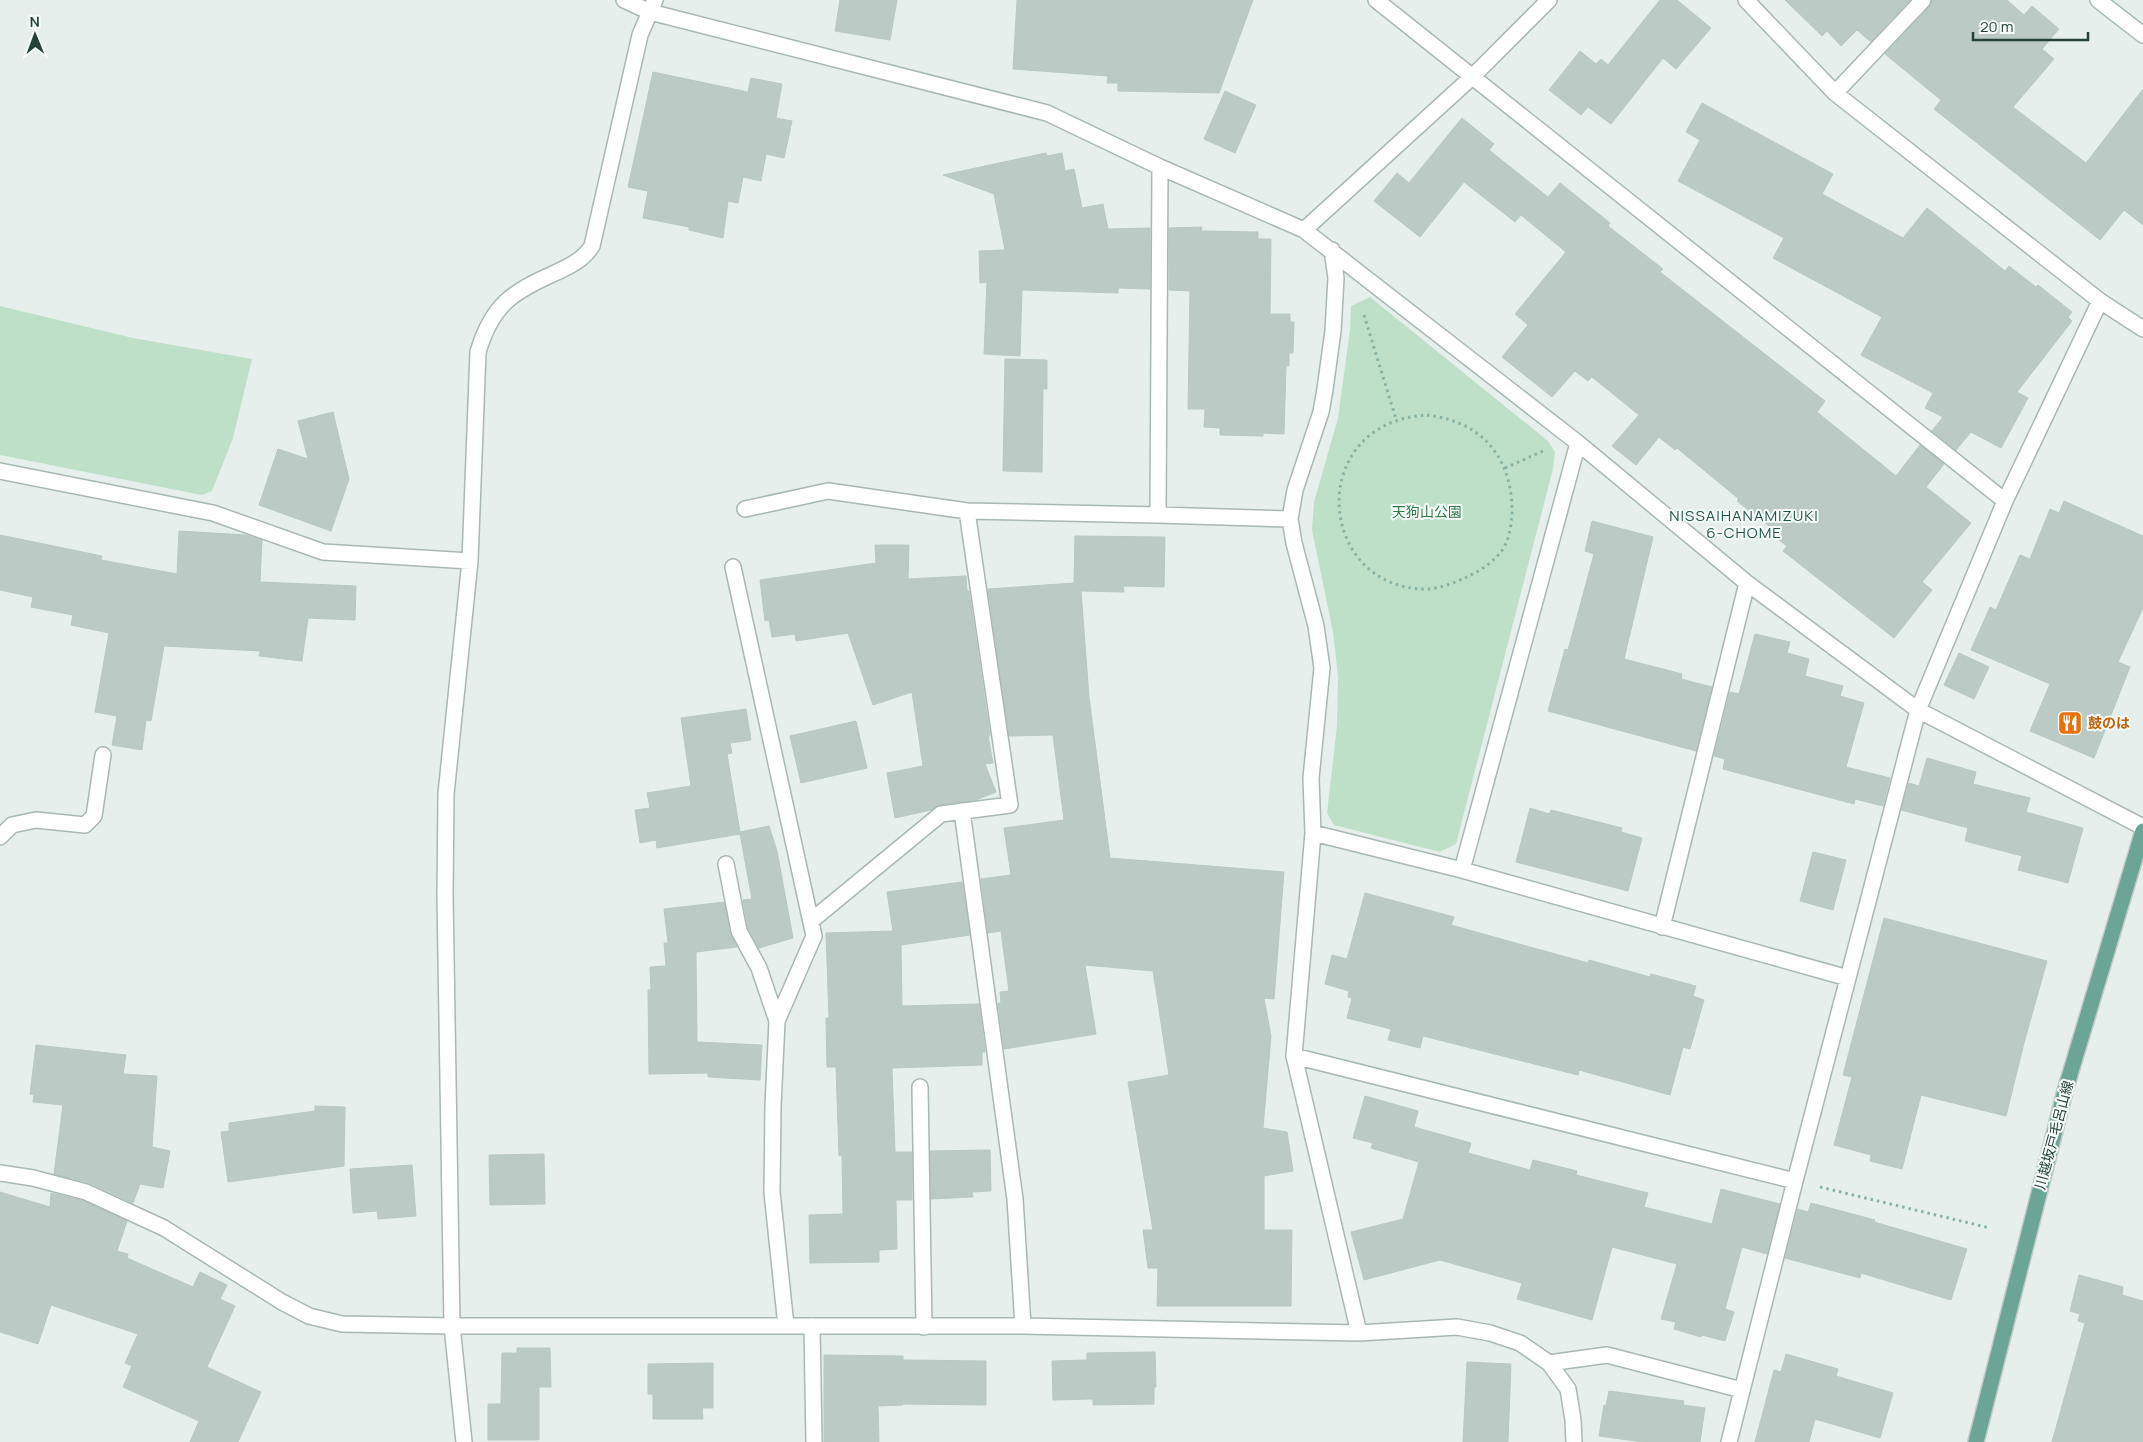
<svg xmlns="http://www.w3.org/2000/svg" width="2143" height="1442" viewBox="0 0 2143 1442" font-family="Manrope,'Noto Sans JP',sans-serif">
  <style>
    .green { fill: #bfe0c8 }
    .building { fill: #bbcac4; stroke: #b8c9c2 }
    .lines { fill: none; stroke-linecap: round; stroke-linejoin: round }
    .lane-casing { stroke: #a8b8b2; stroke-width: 18 }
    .street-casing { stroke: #a8b8b2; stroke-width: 18 }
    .secondary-casing { stroke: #a4bbb3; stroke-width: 18 }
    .primary-casing { stroke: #c2cac8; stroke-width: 18 }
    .path { stroke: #86b3a5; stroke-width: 3; stroke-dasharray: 2.5 4; stroke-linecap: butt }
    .lane { stroke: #fff; stroke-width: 15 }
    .street { stroke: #fff; stroke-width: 15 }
    .secondary { stroke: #fff; stroke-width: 15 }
    .primary { stroke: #6aa596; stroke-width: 15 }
    .labels { text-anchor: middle; stroke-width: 4; stroke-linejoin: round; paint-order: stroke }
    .park-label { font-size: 14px; fill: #2d7a4b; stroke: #f7fbf9 }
    .food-label { font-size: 14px; font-weight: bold; fill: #c56008; stroke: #f7fbf9; text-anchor: start }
    .street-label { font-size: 14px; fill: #24423a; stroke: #f7fbf9 }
    .neighbourhood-label { font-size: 15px; letter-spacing: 1px; fill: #1f5548; stroke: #f7fbf9 }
  </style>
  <rect width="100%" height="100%" fill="#e6efeb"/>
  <path class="green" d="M1370 297 1548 441 1555 452 1553 469 1456 844 1440 852 1334 825 1327 813 1337 726 1338 677 1333 632 1312 530 1314 502 1338 418 1350 330 1351 306Z
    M0 306 133 338 252 359 233 438 212 491 202 495 0 455Z"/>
  <path class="building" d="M840 0H897L890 40 835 31Z
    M1017 0H1253L1219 93 1118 91V83H1107L1108 76 1013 69Z
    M1660 0H1677L1711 28 1676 69 1663 58 1611 124 1588 107 1581 115 1549 90 1580 51 1596 64 1601 59 1608 65Z
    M1785 0H1910L1871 42 1857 30 1841 46 1827 31 1822 36Z
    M1932 0H2007L2024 15 2032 6 2059 29 2042 49 2054 59 2013 107 2086 163 2143 89V225L2124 210 2100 240 1934 109 1941 100 1885 54 1930 6Z
    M653 72 748 92 751 78 782 84 776 118 792 121 784 158 766 154 761 181 743 177 738 203 728 201 723 238 689 230V227L643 218 648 191 628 187Z
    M1225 91 1256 105 1235 153 1204 139Z
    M1702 103 1833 174 1822 194 1903 238 1927 208 2005 271 2009 266 2036 287 2038 285 2072 312 2068 317 2072 321 2017 392 2028 398 2001 448 1971 432 1956 450 1932 431 1943 417 1925 408 1933 393 1861 355 1882 317 1773 258 1784 238 1678 181 1700 140 1686 132Z
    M1462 118 1494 144 1489 150 1548 197 1560 183 1610 223 1608 226 1663 269 1660 272 1825 401 1817 412 1896 476 1920 445 1944 464 1926 487 1971 523 1922 582 1932 590 1894 638 1783 551 1787 546 1766 530 1769 526 1737 501 1739 499 1677 448 1675 450 1659 437 1636 465 1612 446 1639 415 1592 377 1588 381 1575 371 1552 397 1502 357 1528 325 1515 314 1566 252 1521 215 1515 222 1464 182 1420 237 1374 201 1397 173 1409 183Z
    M1046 153 1047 156 1062 153 1065 171 1074 169 1082 208 1103 204 1108 229 1150 228V289L1118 288V293L1022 290 1020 356 984 354 987 282 980 283 979 251 1005 250 994 194 943 175Z
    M1202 227 1201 231 1258 232V239H1271L1270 314H1290V322H1294L1293 353H1289V366H1286L1284 434 1263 433V436L1220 435V428L1204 427 1205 409H1188L1190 291 1169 290V228Z
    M1005 359 1047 360V389H1043L1042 472 1003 471Z
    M333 412 349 479 331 531 259 505 278 449 308 459 298 421Z
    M2064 501 2143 536V608L2118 662 2130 667 2094 758 2030 731 2050 684 1971 650 1990 607 1996 610 2020 555 2030 559 2050 509 2059 513Z
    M1592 521 1653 537 1624 659 1682 674 1681 679 1712 687 1696 751 1548 711 1565 649 1568 650 1594 554 1585 551Z
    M179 531 246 535 262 540 260 582 356 586 355 620 308 618 302 661 259 656 260 651 164 646 151 721 146 720 142 750 112 745 117 716 95 712 109 633 71 625 73 615 31 607 33 597 0 590V535L102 556 101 560 177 574Z
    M1075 536 1165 537 1164 587 1123 586 1124 592 1081 591 1089 697 1110 858 1284 872 1274 999 1264 998 1271 1036 1263 1128 1287 1132 1293 1171 1264 1176V1230H1292L1291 1306H1157L1158 1268H1148L1143 1230H1153L1128 1082 1169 1075 1153 971 1085 965 1096 1034 1004 1049 998 1003H1001L1000 992 1009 991 1001 931 988 933 981 879 1011 875 1004 828 1064 820 1053 735 1009 736 988 589 1074 583Z
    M875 545H909L908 579 966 576 967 591H969L990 736H988L993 763 985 764 996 792 976 800 940 805 931 810 895 818 887 773 923 766 912 692 873 705 848 633 796 641 795 634 772 637 769 620 765 621 760 580 876 563Z
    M1755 634 1790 642 1787 653 1809 659 1805 676 1843 686 1840 696 1864 703 1846 767 1890 778 1883 806 1855 799 1854 804 1723 769 1725 759 1714 756 1730 692 1739 694Z
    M1959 653 1989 667 1974 699 1944 685Z
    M746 709 751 740 730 743 732 753 727 754 740 832 769 826 777 851 793 938 759 948 748 928 743 900 752 899 740 834 657 848 656 840 640 843 635 810 650 808 647 793 691 786 681 718Z
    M856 721 867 768 801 783 790 736Z
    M1927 758 1976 772 1973 784 2030 798 2026 812 2083 828 2068 883 2018 870 2022 856 1965 841 1968 828 1901 810 1909 783 1919 786Z
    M1530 808 1549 814 1551 810 1622 828 1621 832 1642 838 1628 891 1516 862Z
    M1813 852 1846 860 1833 910 1800 901Z
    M962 882 970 935 901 945 902 1006 979 1004 985 1052H982V1065L892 1068 895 1152H912V1200H896L897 1249 879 1250V1262L810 1263 809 1215 843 1214 842 1155 839 1156 836 1067H827L826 1018H829L826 933 893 931 887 892Z
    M1365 893 1454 917 1451 925 1530 947 1588 963 1589 960 1650 977 1651 974 1696 986 1693 996 1704 1000 1690 1049 1683 1047 1670 1095 1579 1070 1578 1075 1423 1036 1420 1048 1388 1040 1391 1029 1347 1018 1352 998 1348 997 1349 991 1325 984 1332 955 1347 959Z
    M724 902 730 933 737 947 696 952 697 1042 762 1045 760 1080 708 1077V1073L649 1074 648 990H651L650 967 666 966 664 943H668L664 909Z
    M1884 918 2047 961 2024 1043 2006 1116 1921 1095 1902 1169 1870 1161 1871 1155 1834 1145 1852 1077 1843 1075Z
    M36 1045 126 1055 123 1074 157 1076 152 1147 170 1151 163 1188 140 1184 133 1203 90 1183 54 1174 63 1105 33 1102 34 1095 30 1094Z
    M1365 1096 1418 1111 1414 1127 1471 1143 1468 1153 1530 1170 1533 1160 1577 1171 1576 1175 1648 1193 1644 1207 1712 1224 1721 1189 1780 1204 1767 1254 1742 1247 1725 1309 1734 1312 1725 1341 1702 1335 1701 1337 1674 1329 1676 1322 1661 1319 1677 1264 1612 1247 1592 1320 1517 1299 1522 1283 1440 1260 1364 1280 1351 1232 1403 1219 1419 1162 1371 1148 1373 1143 1353 1138Z
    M315 1106 345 1107 344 1166 228 1182 221 1132 229 1131V1123L315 1111Z
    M990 1150 991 1191 972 1192 973 1197 931 1199 930 1151Z
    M544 1154 545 1204 490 1205 489 1155Z
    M412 1165 416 1216 378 1219 377 1211 353 1213 350 1169Z
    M0 1192 50 1207 51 1193 83 1201 127 1221 117 1251 128 1254 127 1258 193 1287 200 1272 227 1285 220 1299 235 1306 207 1367 261 1392 238 1442H190L199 1421 123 1387 132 1366 125 1363 138 1334 51 1305 38 1344 0 1332Z
    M1811 1203 1875 1220 1874 1222 1967 1249 1951 1300 1861 1273 1860 1278 1785 1258 1798 1209 1808 1212Z
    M2079 1275 2123 1287 2122 1295 2143 1301V1442H2052L2085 1323 2078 1321 2080 1314 2070 1311Z
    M517 1348H550L551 1387H539V1440H488V1404H501L502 1353H517Z
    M1155 1352 1156 1387H1154V1404L1093 1405V1399L1053 1400 1052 1361 1087 1360V1353Z
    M1786 1354 1838 1369 1836 1376 1893 1393 1880 1438 1815 1419 1809 1442H1755L1774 1370 1781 1372Z
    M824 1355 903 1356V1360L986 1361V1405L903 1404V1405L878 1406 879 1442H824Z
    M1467 1362 1511 1364 1508 1442H1463Z
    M713 1363V1408H702L703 1419H653V1394H648V1364Z
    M1609 1391 1684 1401 1683 1405 1705 1408 1700 1442H1643L1599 1436 1604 1405 1606 1406Z"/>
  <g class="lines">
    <defs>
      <path id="lane" d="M0 837 12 825 36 820 85 825 94 816 103 755
        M726 864 739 931 759 968 777 1021
        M920 1087 924 1327
        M812 1326 814 1442"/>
      <path id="street" d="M624 0 650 12 1047 113 1160 167 1304 230 1578 443 1747 583 1918 710 2143 827
        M1376 0 2005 501
        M1746 0 1835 93 2100 301 2143 329
        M1835 93 1923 0
        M1160 167 1158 515 1290 519
        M1304 230 1472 77 1549 0
        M1332 250 1336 278 1333 331 1325 389 1321 412 1295 490 1290 519 1294 543 1316 626 1322 668 1311 778 1313 833 1294 1056 1359 1333
        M0 471 213 513 323 552 470 561
        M745 509 828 491 967 511 1158 515
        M733 567 814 936 777 1021 773 1106 772 1192 786 1326
        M962 811 1015 1199 1023 1326
        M1313 833 1462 870 1848 978
        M1462 870 1578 443
        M811 921 941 814 1010 805 967 511
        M1662 927 1747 583
        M1294 1056 1795 1181
        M0 1173 33 1178 86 1192 164 1228 282 1302 309 1316 342 1324 452 1326H1023L1359 1333 1457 1327 1490 1333 1520 1343 1549 1363 1568 1389 1573 1420 1574 1442
        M1549 1363 1607 1355 1742 1390
        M464 1442 452 1326 445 895 446 794 470 561 478 352C492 305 512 292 555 273 570 266 583 260 592 246L640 35 655 0
        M1729 1442 1795 1181 1918 710 2005 501 2100 301"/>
      <path id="secondary" d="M2098 0 2143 35"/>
      <path id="primary" d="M1976 1442 2065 1091 2143 831"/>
    </defs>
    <use href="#lane" class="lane-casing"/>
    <use href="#street" class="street-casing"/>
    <use href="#secondary" class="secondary-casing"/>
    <use href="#primary" class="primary-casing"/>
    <path class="path" d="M1364 315 1396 419
      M1427 415C1439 417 1452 419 1463 425 1499 442 1513 477 1512 515 1511 528 1508 545 1499 554 1490 565 1477 572 1465 578 1453 583 1439 589 1426 589 1316 589 1304 422 1427 415Z
      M1505 468 1543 451
      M1820 1187 1990 1228"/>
    <use href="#lane" class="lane"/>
    <use href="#street" class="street"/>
    <use href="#secondary" class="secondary"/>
    <use href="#primary" class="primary"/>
  </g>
  <defs>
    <symbol id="restaurant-square" viewBox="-11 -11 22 22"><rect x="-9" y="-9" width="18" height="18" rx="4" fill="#e8710a" stroke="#f7fbf9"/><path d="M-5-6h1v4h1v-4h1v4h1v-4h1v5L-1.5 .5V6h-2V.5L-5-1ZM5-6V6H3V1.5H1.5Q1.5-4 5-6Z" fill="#fff"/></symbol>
  </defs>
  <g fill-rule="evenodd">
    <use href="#restaurant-square" x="2056" y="709" width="28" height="28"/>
  </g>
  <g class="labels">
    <g class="park-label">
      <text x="1427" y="517">天狗山公園</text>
    </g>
    <g class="food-label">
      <text x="2088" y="728">鼓のは</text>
    </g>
    <g class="street-label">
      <text transform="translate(2054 1135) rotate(-75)" y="5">川越坂戸毛呂山線</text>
    </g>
    <g class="neighbourhood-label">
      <text x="1744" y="521">NISSAIHANAMIZUKI<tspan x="1744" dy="17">6-CHOME</tspan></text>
    </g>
  </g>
  <g transform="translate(35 35) rotate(359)" stroke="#f7fbf9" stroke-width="4" paint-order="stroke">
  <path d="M0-4L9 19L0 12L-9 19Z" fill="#24423a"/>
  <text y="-8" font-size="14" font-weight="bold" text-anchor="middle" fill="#24423a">N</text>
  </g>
  <path d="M1973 32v8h115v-8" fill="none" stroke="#24423a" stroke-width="2.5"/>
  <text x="1980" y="32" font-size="15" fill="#24423a" stroke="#f7fbf9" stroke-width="4" paint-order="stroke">20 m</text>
</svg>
